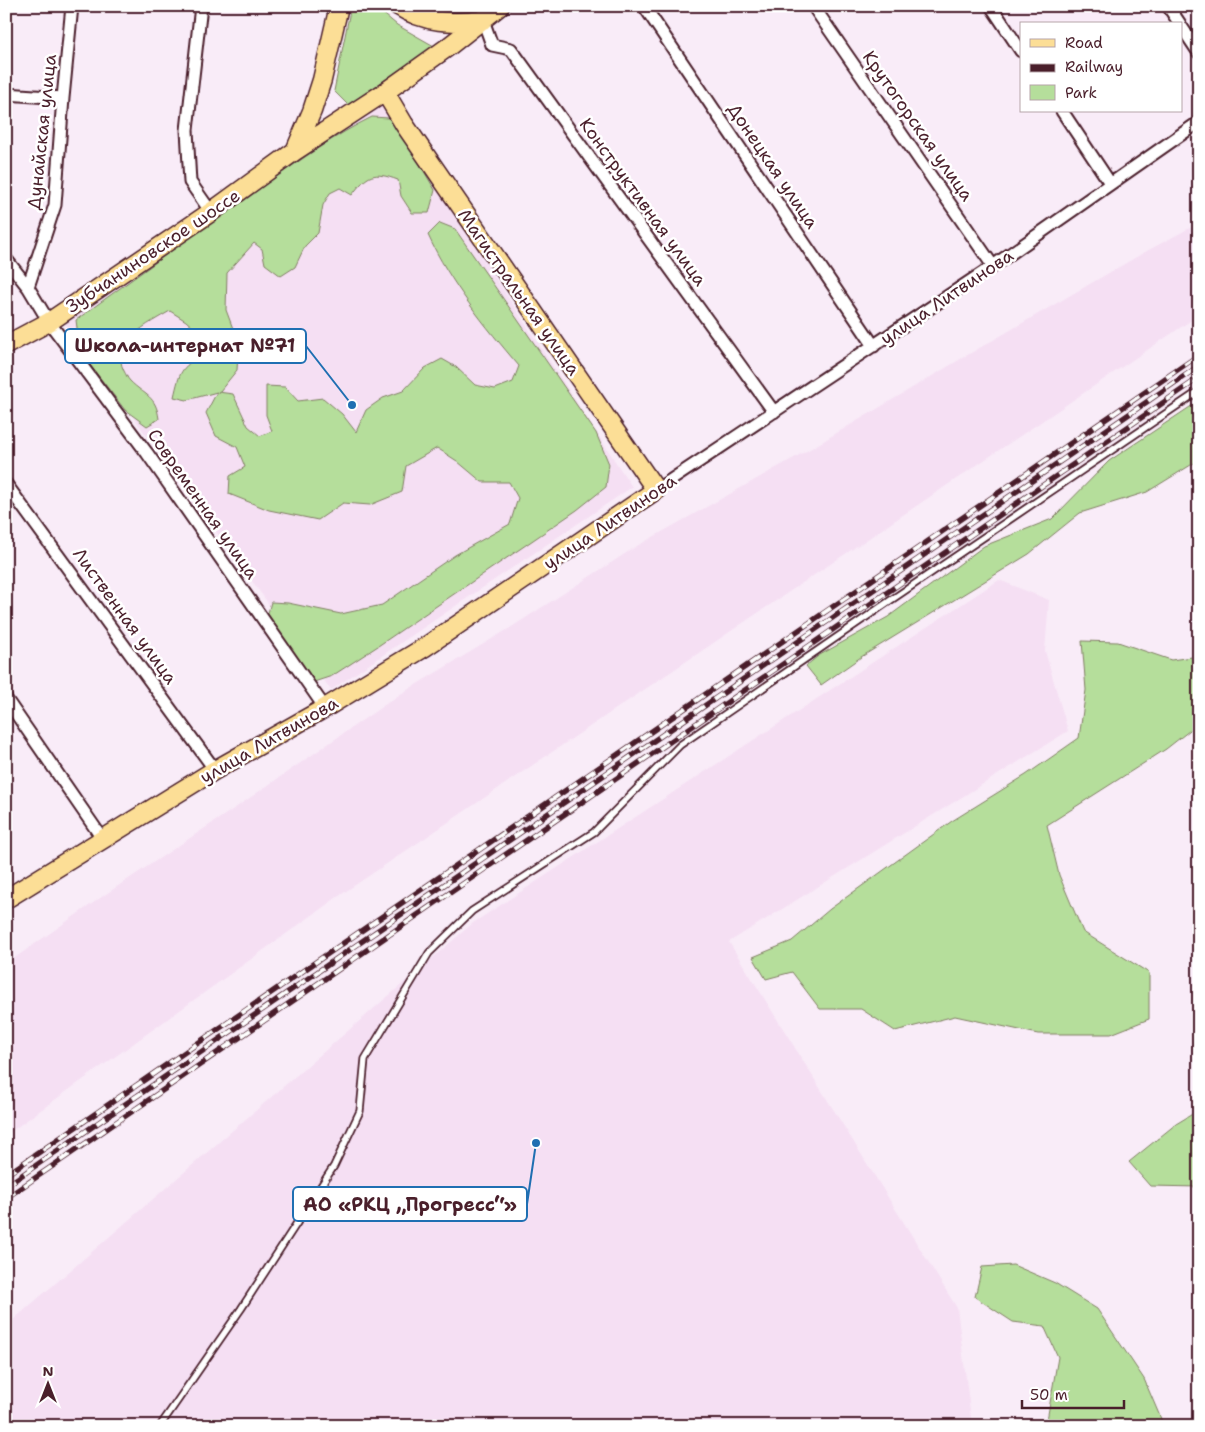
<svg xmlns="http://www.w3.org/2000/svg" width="1205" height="1432" viewBox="0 0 1205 1432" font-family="'Shantell Sans',sans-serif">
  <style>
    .built { fill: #f5dff3 }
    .green { fill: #b5de9b; stroke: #807e63 }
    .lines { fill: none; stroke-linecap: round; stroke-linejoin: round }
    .lane-casing { stroke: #4a1f2b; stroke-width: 9 }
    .street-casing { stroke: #4a1f2b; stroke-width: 15 }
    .primary-casing { stroke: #4a1f2b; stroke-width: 21 }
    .lane { stroke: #fff; stroke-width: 5.5 }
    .street { stroke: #fff; stroke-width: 11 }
    .primary { stroke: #fcde96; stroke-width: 18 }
    .rail-casing { stroke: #4a1f2b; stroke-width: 5.5 }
    .rail { stroke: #fff; stroke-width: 4; stroke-dasharray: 11; stroke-linecap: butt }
    .labels { text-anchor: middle; stroke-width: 5; stroke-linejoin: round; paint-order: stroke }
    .street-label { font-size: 18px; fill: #4a1f2b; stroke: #fff }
    .leader { fill: none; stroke: #1f6fb2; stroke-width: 2 }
    .callout-dot { fill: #1f6fb2; stroke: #fff; stroke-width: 2 }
    .callout { fill: #fff; stroke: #1f6fb2; stroke-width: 2 }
    .callout-label { font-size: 19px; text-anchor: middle; font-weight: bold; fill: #4a1f2b }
  </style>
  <rect width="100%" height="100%" fill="#f9ecf8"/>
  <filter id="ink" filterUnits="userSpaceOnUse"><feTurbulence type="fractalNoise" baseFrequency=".02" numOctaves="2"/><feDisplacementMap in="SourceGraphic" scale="10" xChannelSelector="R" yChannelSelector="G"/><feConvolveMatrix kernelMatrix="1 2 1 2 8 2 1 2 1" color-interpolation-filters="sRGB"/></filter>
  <g filter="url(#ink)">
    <path class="built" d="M381 103 632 487 331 690 65 323Z
      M1199 223V315L336 898 6 1135V964L106 894 238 806 399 695 510 628 637 546 810 449 964 357 1145 252Z
      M999 580 1049 600 1045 651 1068 731 729 942 957 1308 972 1426H6V1326L473 923Z"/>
    <path class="green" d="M351 6H374L397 25 434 46 348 105 334 91Z
      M372 117 389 118 412 151 435 190 429 213H412L401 196 398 180C373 171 368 174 352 195L340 188 330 193 323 205 318 233 305 246 295 267 281 276 265 264 262 249 254 243 227 273 226 310 232 326 239 338 237 370 220 391 218 392 233 394 248 426 260 436 272 431 266 415V386L285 387 298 401 323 398 342 414 356 432 366 410 383 398 403 391 425 368 442 359 456 367 475 385 495 389 513 382 519 366C485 326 450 283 428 235L440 223 455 229 596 433 609 464 606 487 577 510 378 646 332 676 308 684 266 620 271 602 288 603 341 614 382 605 455 555 510 524 518 498 509 482H482L457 461 437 448 406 466 402 492 370 505 343 503 318 520 269 510 229 494 230 476 245 467 237 447 216 436 206 413 217 392 187 400 174 397C180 371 180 369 202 354L204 337 186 321 170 311C150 323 109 342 124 371 126 374 127 378 130 381 145 396 156 395 159 419L147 426 125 410 80 352 76 320C140 274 203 227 269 182 302 159 335 135 372 117Z
      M1199 401V460L1147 492 1080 513 1029 554 861 657 821 685 806 666 818 656 888 617 984 546 1052 519 1109 461Z
      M1082 641 1118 642 1171 660 1199 656V723L1166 749 1047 825 1059 875 1083 932 1149 973V1019L1111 1034H1038L955 1016 895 1031 861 1009H820L792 972 766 979 753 957 792 941 830 909 952 821 1026 775 1079 738 1086 690Z
      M1199 1110V1187L1150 1186 1129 1162 1176 1124Z
      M1013 1265 1055 1283 1097 1309 1144 1379 1164 1426H1046L1058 1357 1044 1326 1013 1322 975 1297 982 1267Z"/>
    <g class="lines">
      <defs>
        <path id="lane" d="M160 1426 241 1309 334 1166 360 1111 365 1059 429 953 472 911 594 832 680 745 891 600 1199 391"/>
        <path id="street" d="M201 6 187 130 190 182 211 212
          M644 6 874 346
          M813 6 993 266
          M991 6 1021 51
          M1168 6 1180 24
          M483 20 492 45 511 49 774 412
          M1181 26 1199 53
          M6 94 63 98
          M1062 111 1110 183
          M6 259 28 287 49 322 147 453 325 708
          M28 287 55 205 63 98 72 6
          M6 484 215 770
          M656 490 993 266 1199 122
          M6 699 102 838"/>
        <path id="primary" d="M398 6C424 23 453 24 483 20
          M295 151 312 111 322 80 339 6
          M6 345 49 322 211 212 295 151 385 92 448 47 500 6
          M6 899 215 770 325 708 425 647 656 490 404 124 385 92"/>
      </defs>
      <use href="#lane" class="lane-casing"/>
      <use href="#street" class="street-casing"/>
      <use href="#primary" class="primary-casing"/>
      <use href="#lane" class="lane"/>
      <use href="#street" class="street"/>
      <use href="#primary" class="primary"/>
      <defs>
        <path id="rail" d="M6 1175 1199 355
          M6 1186 1199 366
          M6 1198 1199 378"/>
      </defs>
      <use href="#rail" class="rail-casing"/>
      <use href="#rail" class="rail"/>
    </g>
  </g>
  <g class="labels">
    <g class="street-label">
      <text transform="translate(918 126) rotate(55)" y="6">Крутогорская улица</text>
      <text transform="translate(42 132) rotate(-84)" y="6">Дунайская улица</text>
      <text transform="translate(773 166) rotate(56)" y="6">Донецкая улица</text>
      <text transform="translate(643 202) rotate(54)" y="6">Конструктивная улица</text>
      <text transform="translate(153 251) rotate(-34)" y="6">Зубчаниновское шоссе</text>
      <text transform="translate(519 292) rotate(55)" y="6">Магистральная улица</text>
      <text transform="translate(947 297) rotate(-34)" y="6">улица Литвинова</text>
      <text transform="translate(203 504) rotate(55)" y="6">Современная улица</text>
      <text transform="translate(610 522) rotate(-34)" y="6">улица Литвинова</text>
      <text transform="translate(125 616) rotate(54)" y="6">Лиственная улица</text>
      <text transform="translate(269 740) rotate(-30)" y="6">улица Литвинова</text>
    </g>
  </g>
  <path class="leader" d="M352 405L306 346M536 1143L527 1204"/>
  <g class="callout-dot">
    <circle cx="352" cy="405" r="5"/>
    <circle cx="536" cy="1143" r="5"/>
  </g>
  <g class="callout">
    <rect x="65" y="329" width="241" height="34" rx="5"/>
    <rect x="293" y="1187" width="234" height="34" rx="5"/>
  </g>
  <g class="callout-label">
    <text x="185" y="352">Школа-интернат №71</text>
    <text x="410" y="1211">АО «РКЦ „Прогресс“»</text>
  </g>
  <rect width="1205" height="1432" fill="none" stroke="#fff" stroke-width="25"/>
  <rect x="12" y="12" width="1180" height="1407" fill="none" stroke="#4a1f2b" stroke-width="2" filter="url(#ink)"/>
  <rect x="1020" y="22" width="162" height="90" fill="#ffffff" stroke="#b7a5aa"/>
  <rect x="1030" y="39" width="25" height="8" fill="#fcde96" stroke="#b7a5aa"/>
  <text x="1065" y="48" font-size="15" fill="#4a1f2b">Road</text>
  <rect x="1030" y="64" width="25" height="8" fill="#4a1f2b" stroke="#b7a5aa"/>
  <text x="1065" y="72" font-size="15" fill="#4a1f2b">Railway</text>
  <rect x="1030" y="85" width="25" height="15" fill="#b5de9b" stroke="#b7a5aa"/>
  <text x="1065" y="98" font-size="15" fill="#4a1f2b">Park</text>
  <g transform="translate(48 1384)" stroke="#ffffff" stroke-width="4" paint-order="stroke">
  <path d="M0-4L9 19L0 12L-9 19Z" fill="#4a1f2b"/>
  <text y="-8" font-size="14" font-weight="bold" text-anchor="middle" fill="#4a1f2b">N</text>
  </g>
  <path d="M1022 1400v8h102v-8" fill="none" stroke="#4a1f2b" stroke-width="2.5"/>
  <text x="1030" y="1400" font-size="15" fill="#4a1f2b" stroke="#ffffff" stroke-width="4" paint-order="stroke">50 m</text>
</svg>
